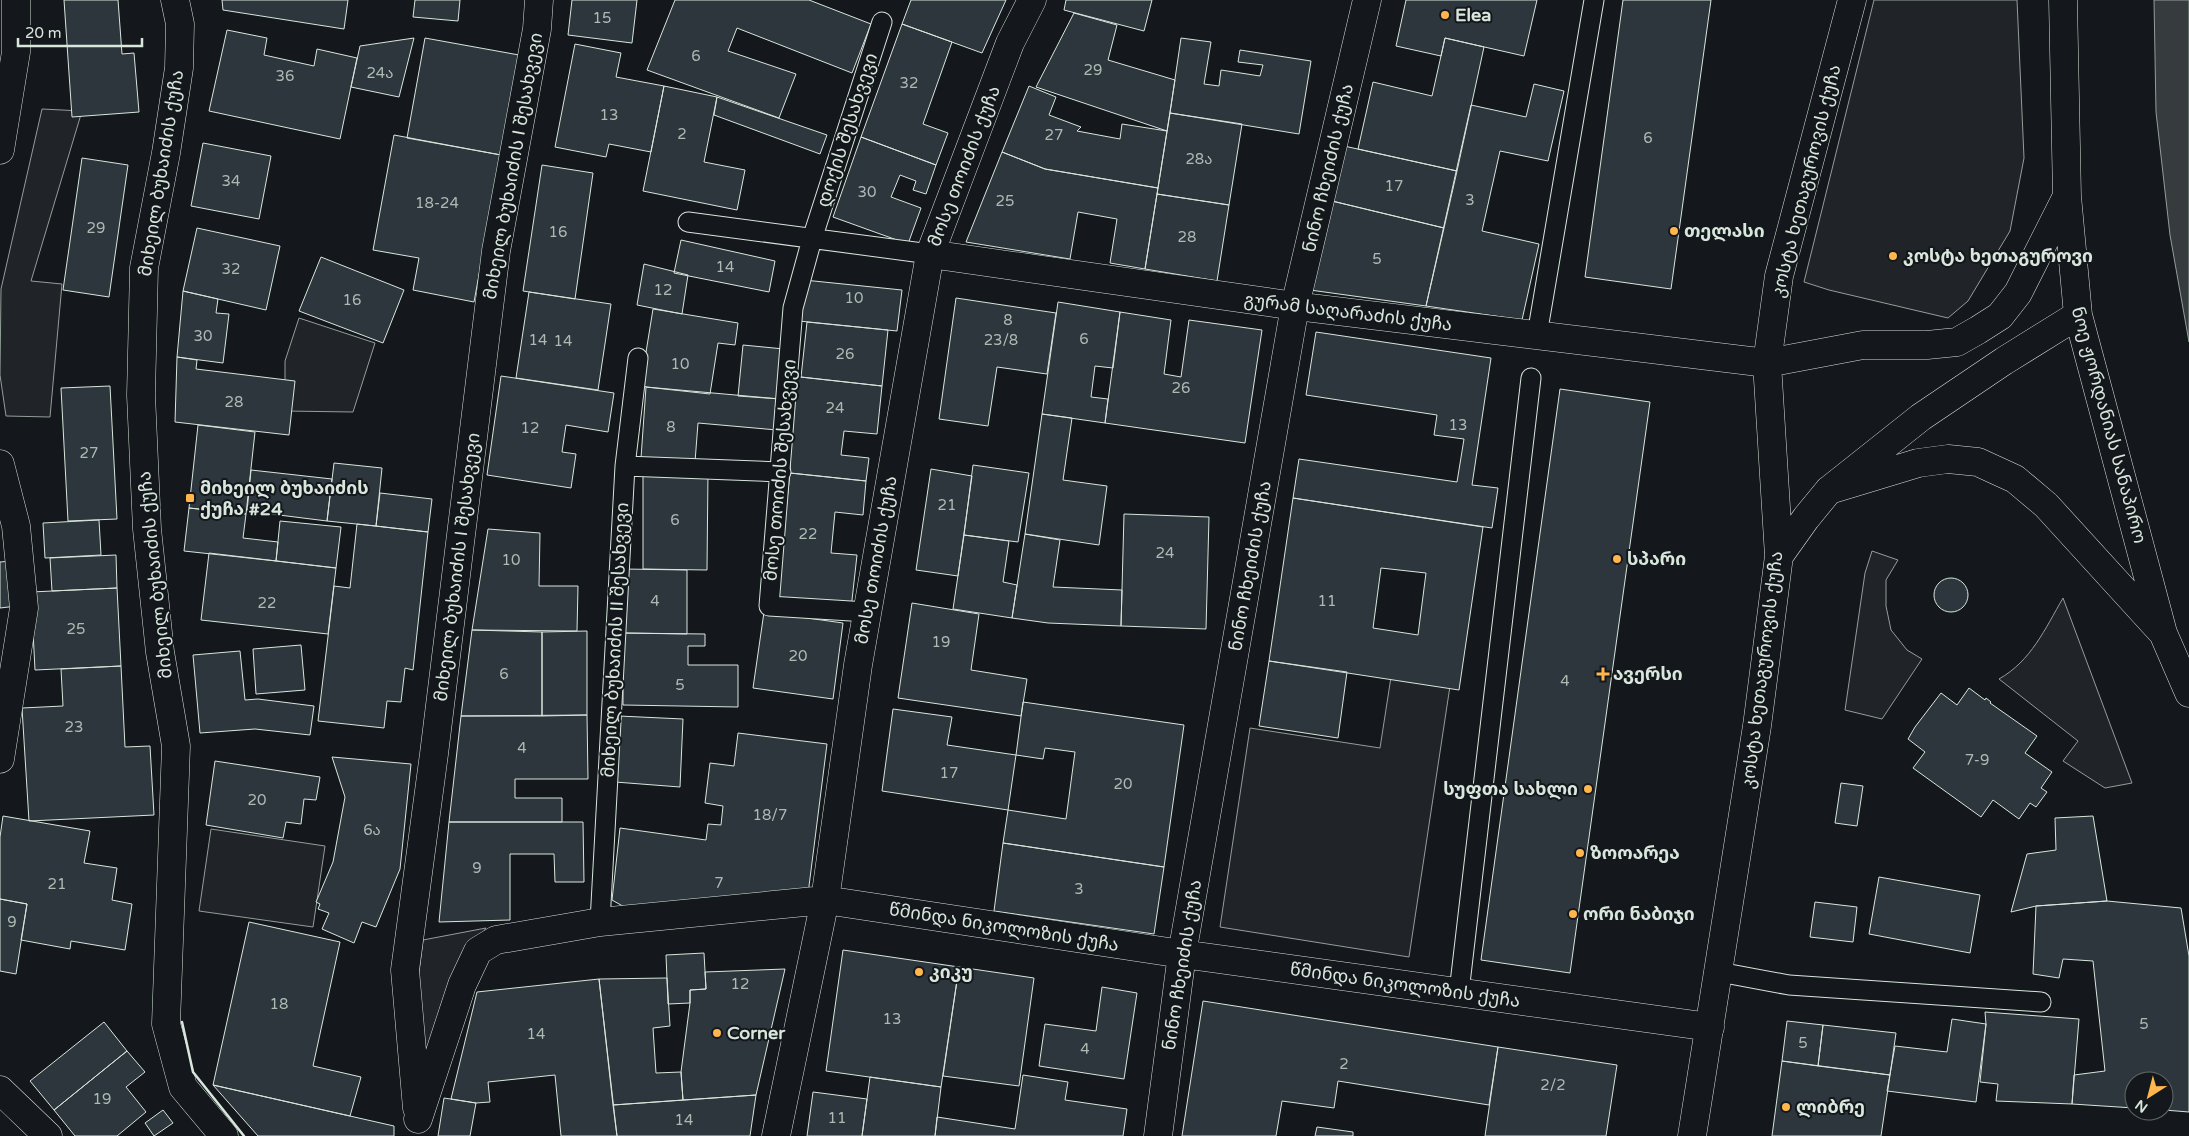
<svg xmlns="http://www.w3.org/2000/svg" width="2189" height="1136" viewBox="0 0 2189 1136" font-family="'Varela Round','Noto Sans Georgian',sans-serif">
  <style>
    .green { fill: #202428; stroke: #939e99 }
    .water { fill: #363b3e; stroke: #939e99 }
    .building { fill: #2c363c; stroke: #d8e6dc; fill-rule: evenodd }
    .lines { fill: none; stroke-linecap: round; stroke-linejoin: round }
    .lane-casing { stroke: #d8e6dc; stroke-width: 21 }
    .street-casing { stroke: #d8e6dc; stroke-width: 29 }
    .secondary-casing { stroke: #d8e6dc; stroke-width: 29 }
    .primary-casing { stroke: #d8e6dc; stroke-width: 29 }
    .lane { stroke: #14181c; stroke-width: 19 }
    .street { stroke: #14181c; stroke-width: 28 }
    .secondary { stroke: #14181c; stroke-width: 28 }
    .primary { stroke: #14181c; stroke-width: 28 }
    .wall { stroke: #d8e6dc; stroke-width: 2.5 }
    .poi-dot { fill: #ffb74d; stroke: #14181c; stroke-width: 2 }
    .labels { text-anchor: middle; stroke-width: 4; stroke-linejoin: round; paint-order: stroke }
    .number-label { font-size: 15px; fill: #adbab4 }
    .poi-label { font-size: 18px; font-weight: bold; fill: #d8e6dc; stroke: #14181c; text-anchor: start }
    .street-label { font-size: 18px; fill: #d8e6dc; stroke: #14181c }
  </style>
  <rect width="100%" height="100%" fill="#14181c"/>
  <path class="green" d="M1874 0H2017L2024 158 2010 231 1968 301 1948 318 1829 290 1804 282Z
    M42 109 82 111 31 281 62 284 50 417 6 416 0 375 1 289Z
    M299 318 375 343 353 412 285 411V361Z
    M1872 551 1898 560 1886 580V606L1891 630 1907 650 1922 659 1882 719 1845 710 1865 573Z
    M2063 598 2132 783 2105 788 2063 761 2078 741 1999 679C2031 661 2045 629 2063 598Z
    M1391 677 1450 686 1409 957 1220 927 1250 728 1380 748Z
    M211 829 325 846 313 927 199 911Z
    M486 928 454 974 421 1071 417 988 423 940Z"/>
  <path class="water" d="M2154 0H2189V342L2170 235 2156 112Z"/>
  <path class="building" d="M64 0H118L122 54 134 53 139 112 72 117Z
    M222 0H348L344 29 223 10Z
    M415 0H460L458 21 413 17Z
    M572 0H637L632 43 568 35Z
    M675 0H809L871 24 852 73 737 28 728 51 796 74 779 118 647 70Z
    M911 0H1006L982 53 902 24Z
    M1066 0H1152L1144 31 1064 10Z
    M1406 0H1537L1524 56 1445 38 1441 56 1396 46Z
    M1623 0H1711L1671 289 1585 277Z
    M1074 13 1117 25 1108 60 1175 80 1167 131 1036 87Z
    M902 24 952 42 923 124 948 133 936 165 861 137Z
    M227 30 267 38 264 55 314 66 317 49 357 58 340 139 209 111Z
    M414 38 399 97 351 87 360 46Z
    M425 38 519 55 501 155 407 138Z
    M1181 38 1211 42 1204 84 1219 86 1221 70 1260 76 1263 65 1238 62 1240 50 1311 61 1299 134 1170 113Z
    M1445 38 1484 47 1457 171 1358 149 1373 82 1432 96Z
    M575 44 621 53 616 77 664 86 651 152 609 144 606 157 555 147Z
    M1534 84 1564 91 1548 161 1500 151 1482 231 1539 244 1522 320 1426 306 1471 105 1526 117Z
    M664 86 717 97 704 162 745 170 737 210 643 191Z
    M1029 86 1056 97 1049 115 1081 127 1077 131 1120 139 1122 124 1167 131 1158 188 1045 169 1002 152Z
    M717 97 827 135 820 154 714 115Z
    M1170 113 1242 124 1229 205 1157 194Z
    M394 135 501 155 474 302 413 290 419 258 373 250Z
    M861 137 936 165 926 194 913 190 916 181 900 175 891 197 921 208 908 244 833 217Z
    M203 143 271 156 259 219 191 206Z
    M1344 146 1457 171 1444 228 1332 201Z
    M1002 152 1045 169 1158 188 1145 269 1110 263 1117 219 1078 212 1070 259 966 242Z
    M82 158 128 165 109 297 63 290Z
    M542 165 593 173 575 299 523 291Z
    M1157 194 1229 205 1217 281 1145 269Z
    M1332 201 1444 228 1426 306 1310 290Z
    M197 228 280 246 266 310 183 291Z
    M681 240 775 261 769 292 674 273Z
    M321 257 404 290 383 343 299 311Z
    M644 264 688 275 682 314 637 305Z
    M804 280 902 290 897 331 799 321Z
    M183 291 218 299 216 313 229 314 223 363 177 357Z
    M529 292 611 304 598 390 516 378Z
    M956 298 1056 313 1047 374 997 367 988 426 939 419Z
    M1058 302 1120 312 1113 368 1095 366 1091 397 1108 399 1105 423 1042 414Z
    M653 309 738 323 735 345 718 343 710 394 646 387 641 383Z
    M1120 312 1171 320 1164 374 1181 377 1189 320 1262 330 1245 443 1105 423Z
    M807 322 888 330 882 386 801 377Z
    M1316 332 1491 358 1472 485 1498 488 1492 528 1293 498 1299 459 1457 482 1464 439 1434 435 1437 415 1306 395Z
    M743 345 784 349 780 399 738 396Z
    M177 357 197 360 196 369 295 381 289 435 175 422Z
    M501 376 614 393 608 432 566 425 562 452 576 454 571 488 487 475Z
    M791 376 882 386 877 434 844 431 841 455 869 458 866 481 790 473Z
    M110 386 117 519 68 521 61 388Z
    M646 387 780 399 777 430 698 423 695 462 641 458Z
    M1560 389 1650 402 1570 973 1481 960Z
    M1042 414 1072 418 1063 480 1107 486 1099 545 1025 534Z
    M198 425 255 432 246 514 189 508Z
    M334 463 382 468 376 526 327 521Z
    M973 465 1029 473 1018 542 964 535Z
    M931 469 972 476 958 576 916 570Z
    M251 470 332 479 327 521 247 511Z
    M643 470 708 471 707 570 643 569Z
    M790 473 866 481 863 515 835 512 831 553 857 555 851 609 776 600Z
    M380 493 432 499 428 532 376 526Z
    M1293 498 1483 527 1459 690 1269 661ZM1381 568 1426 573 1418 635 1373 628Z
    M189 508 246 514 243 538 278 542 276 561 184 551Z
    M1124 514 1209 517 1206 629 1121 626Z
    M99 520 101 555 45 558 43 523Z
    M280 521 341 527 336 568 276 561Z
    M357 524 428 532 413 670 405 668 401 702 387 701 384 728 318 721 334 586 350 588Z
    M488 529 540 533 539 586H578L577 631 472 630Z
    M1025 534 1060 540 1053 587 1122 590 1121 626 1048 623 1012 618Z
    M964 535 1009 541 1003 582 1017 585 1012 618 953 609Z
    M209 553 336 568 328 634 201 620Z
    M116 555 117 588 52 591 50 558Z
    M11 561 17 606 0 608V562Z
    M624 569 687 570V634L623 633Z
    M1934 595a17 17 0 1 1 34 0a17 17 0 1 1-34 0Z
    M117 588 121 666 35 670 31 592Z
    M912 603 979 614 971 670 1027 679 1021 716 898 698Z
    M764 612 843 623 833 699 753 688Z
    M472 630 542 632V716H461Z
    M587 631V715L542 716V632Z
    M623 633 705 634V646H688V665H738V707L623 705Z
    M301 645 305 690 256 694 253 649Z
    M240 651 245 700 258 699 314 706 310 735 255 729 200 733 193 655Z
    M1269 661 1347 672 1338 738 1259 726Z
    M121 666 125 747 150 746 154 815 29 821 22 708 63 706 61 669Z
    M1969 688 1985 700 1986 698 1991 702 1990 703 2037 736 2025 753 2052 772 2041 788 2047 792 2036 807 2030 803 2019 819 1993 800 1981 817 1913 768 1925 752 1908 739 1915 727 1941 693 1957 705Z
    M1023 702 1184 725 1164 867 1003 843 1008 810 1066 819 1075 752 1045 748 1043 759 1016 755Z
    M893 709 952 717 947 745 1016 755 1008 810 882 791Z
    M587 715 588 779H515V798H562V822H449L461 716Z
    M619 716 683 719 680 787 615 782Z
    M738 733 827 744 808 894 628 909 612 900 620 828 706 840 708 824 721 825 723 806 705 803 710 763 734 766Z
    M332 757 411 764 400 869 376 927 362 922 354 943 322 929 329 913 318 909 320 904 316 902 333 862 345 797Z
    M215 761 320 777 316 800 304 799 301 824 286 822 283 838 206 825Z
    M1841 783 1863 786 1857 826 1835 823Z
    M3 816 90 831 84 863 117 868 112 900 132 904 125 950 71 941 70 949 21 940 27 904 0 899V837Z
    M2093 816 2107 901 2036 906 2011 912 2027 854 2056 850 2055 818Z
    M449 822H583L584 882H555L554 854H510V920L439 922Z
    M1003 843 1164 867 1154 934 994 911Z
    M1879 877 1980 895 1970 953 1869 934Z
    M0 899 27 904 16 974 0 971Z
    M2107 901 2181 908 2189 956V1112L2164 1110V1081H2134V1108L2072 1104 2074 1075 2105 1071 2093 961 2063 959 2059 978 2033 974 2036 906Z
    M1815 902 1857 907 1853 942 1810 937Z
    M249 922 340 942 313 1066 361 1077 350 1116 213 1085Z
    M843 950 959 967 941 1087 826 1071Z
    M704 953 706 989 690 990V1003L668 1004 666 955Z
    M959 967 1034 978 1019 1086 943 1076Z
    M785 969 756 1095 683 1100 681 1072 690 1003V990L706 989 705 972Z
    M667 978 670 1026 653 1028 656 1073 681 1072 683 1100 613 1105 599 979Z
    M599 979 617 1136H561L555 1075 488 1082 490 1102 476 1103 451 1099 477 992Z
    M1102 987 1137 993 1124 1079 1039 1066 1045 1024 1096 1031Z
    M1203 1001 1498 1047 1489 1105 1338 1081 1334 1108 1282 1101 1276 1136H1182Z
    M1985 1012 2079 1019 2072 1104 1996 1101 1998 1084 1980 1082 1986 1024Z
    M1952 1019 1986 1024 1976 1102 1887 1091 1895 1046 1947 1052Z
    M1787 1021 1823 1025 1818 1066 1782 1061Z
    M104 1022 127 1051 54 1110 30 1081Z
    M1823 1025 1896 1033 1890 1075 1818 1066Z
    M1498 1047 1617 1065 1606 1136H1485Z
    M127 1051 145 1072 126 1087 146 1112 117 1136H75L54 1110Z
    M1782 1061 1890 1075 1881 1136H1772Z
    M1023 1075 1068 1082 1065 1100 1127 1109 1123 1136H935L937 1117 1015 1129Z
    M870 1077 941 1087 935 1136H862Z
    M213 1085 394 1126V1136H258Z
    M813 1092 867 1099 862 1136H807Z
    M756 1095 750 1136H617L613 1105Z
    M444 1098 476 1103 470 1136H438Z
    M163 1110 173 1123 154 1136 145 1123Z
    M1317 1127 1353 1132V1136H1315Z"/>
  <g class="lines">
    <defs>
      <path id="lane" d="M688 222 930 254
        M1537 335 1594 0
        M625 466 781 472
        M867 612 769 606 793 308 812 239 882 22
        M600 922 625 466 638 358
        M1719 972 1789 985 2041 1002
        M1459 992 1531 378"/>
      <path id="street" d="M0 150 16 52V0
        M930 254 1295 306 1767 363
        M0 464 16 526 24 608 0 759
        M0 1090 48 1136
        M417 1108 405 970 434 754 496 251 537 29 539 0
        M418 1119 462 985 478 951 496 940 600 922 825 900 1182 954 1710 1027
        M776 1136 825 900 858 665 930 254 1010 43 1032 0
        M1158 1136 1182 954 1295 306 1367 0"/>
      <path id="secondary" d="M175 0 180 24 179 68 166 153 144 268 141 395 147 529 160 652 176 746 166 1024 183 1087 224 1136"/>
      <path id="primary" d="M2063 0 2067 196 2078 315 2163 633 2189 693
        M1767 363 1863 345H1927L1957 342 1978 330 2000 316 2018 293 2067 196
        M1829 490 1918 463 1948 459 1978 462 2015 479 2046 505 2160 630
        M1779 556 1806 518 1829 490 1921 417 2004 361 2078 315
        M1692 1136 1757 726 1779 556 1767 363 1779 276 1852 0"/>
    </defs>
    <use href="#lane" class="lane-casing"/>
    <use href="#street" class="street-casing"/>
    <use href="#secondary" class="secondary-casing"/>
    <use href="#primary" class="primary-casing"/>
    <use href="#lane" class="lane"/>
    <use href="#street" class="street"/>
    <use href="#secondary" class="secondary"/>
    <use href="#primary" class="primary"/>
    <path class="wall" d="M182 1022 193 1072 244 1136"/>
  </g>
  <g class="poi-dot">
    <circle cx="1445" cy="15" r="5"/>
    <circle cx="1674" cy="231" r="5"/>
    <circle cx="1893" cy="256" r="5"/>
    <rect x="185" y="493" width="10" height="10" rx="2.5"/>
    <circle cx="1617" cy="559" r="5"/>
    <path d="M1600.5 666.5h5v5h5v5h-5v5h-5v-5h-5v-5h5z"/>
    <circle cx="1588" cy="789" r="5"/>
    <circle cx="1580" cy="853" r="5"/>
    <circle cx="1573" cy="914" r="5"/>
    <circle cx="919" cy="972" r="5"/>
    <circle cx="717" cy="1033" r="5"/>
    <circle cx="1786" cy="1107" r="5"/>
  </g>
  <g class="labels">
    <g class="number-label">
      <text x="602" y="23">15</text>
      <text x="696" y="61">6</text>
      <text x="1093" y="75">29</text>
      <text x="380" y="78">24ა</text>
      <text x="285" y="81">36</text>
      <text x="909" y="88">32</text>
      <text x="609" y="120">13</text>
      <text x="682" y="139">2</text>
      <text x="1054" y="140">27</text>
      <text x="1648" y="143">6</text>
      <text x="1199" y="164">28ა</text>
      <text x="231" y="186">34</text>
      <text x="1394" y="191">17</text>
      <text x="867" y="197">30</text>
      <text x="1470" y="205">3</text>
      <text x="1005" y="206">25</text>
      <text x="437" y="208">18-24</text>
      <text x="96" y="233">29</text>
      <text x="558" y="237">16</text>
      <text x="1187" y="242">28</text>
      <text x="1377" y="264">5</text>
      <text x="725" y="272">14</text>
      <text x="231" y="274">32</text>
      <text x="663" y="295">12</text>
      <text x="854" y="303">10</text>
      <text x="352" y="305">16</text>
      <text x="1008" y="325">8</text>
      <text x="203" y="341">30</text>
      <text x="1084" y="344">6</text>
      <text x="538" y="345">14</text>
      <text x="1001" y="345">23/8</text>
      <text x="563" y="346">14</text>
      <text x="845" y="359">26</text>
      <text x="680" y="369">10</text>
      <text x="1181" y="393">26</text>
      <text x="234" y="407">28</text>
      <text x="835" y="413">24</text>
      <text x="1458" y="430">13</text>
      <text x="671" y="432">8</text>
      <text x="530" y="433">12</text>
      <text x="89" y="458">27</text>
      <text x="947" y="510">21</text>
      <text x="675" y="525">6</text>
      <text x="808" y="539">22</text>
      <text x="1165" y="558">24</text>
      <text x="511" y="565">10</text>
      <text x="655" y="606">4</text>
      <text x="1327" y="606">11</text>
      <text x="267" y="608">22</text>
      <text x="76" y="634">25</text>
      <text x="941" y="647">19</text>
      <text x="798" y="661">20</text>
      <text x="504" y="679">6</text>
      <text x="1565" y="686">4</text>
      <text x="680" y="690">5</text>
      <text x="74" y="732">23</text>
      <text x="522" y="753">4</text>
      <text x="1977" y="765">7-9</text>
      <text x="949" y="778">17</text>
      <text x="1123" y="789">20</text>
      <text x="257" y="805">20</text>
      <text x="770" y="820">18/7</text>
      <text x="372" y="835">6ა</text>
      <text x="477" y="873">9</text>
      <text x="719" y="888">7</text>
      <text x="57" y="889">21</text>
      <text x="1079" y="894">3</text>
      <text x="12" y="927">9</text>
      <text x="740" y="989">12</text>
      <text x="279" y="1009">18</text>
      <text x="892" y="1024">13</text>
      <text x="2144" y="1029">5</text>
      <text x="536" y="1039">14</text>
      <text x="1803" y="1048">5</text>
      <text x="1085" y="1054">4</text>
      <text x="1344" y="1069">2</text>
      <text x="1553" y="1090">2/2</text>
      <text x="102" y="1104">19</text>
      <text x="837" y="1123">11</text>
      <text x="684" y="1125">14</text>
    </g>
    <g class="poi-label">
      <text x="1455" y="21">Elea</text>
      <text x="1684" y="237">თელასი</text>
      <text x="1903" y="262">კოსტა ხეთაგუროვი</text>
      <text x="200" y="494">მიხეილ ბუხაიძის<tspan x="200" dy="21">ქუჩა #24</tspan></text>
      <text x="1627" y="565">სპარი</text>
      <text x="1613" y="680">ავერსი</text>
      <text x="1578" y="795" text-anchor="end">სუფთა სახლი</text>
      <text x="1590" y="859">ზოოარეა</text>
      <text x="1583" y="920">ორი ნაბიჯი</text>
      <text x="929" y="978">კიკუ</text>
      <text x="727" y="1039">Corner</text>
      <text x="1796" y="1113">ლიბრე</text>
    </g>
    <g class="street-label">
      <text transform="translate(847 130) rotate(-72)" y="6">დოქის შესახვევი</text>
      <text transform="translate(513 166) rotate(-80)" y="6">მიხეილ ბუხაიძის I შესახვევი</text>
      <text transform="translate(964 166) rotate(-69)" y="6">მოსე თოიძის ქუჩა</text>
      <text transform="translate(1328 168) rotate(-77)" y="6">ნინო ჩხეიძის ქუჩა</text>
      <text transform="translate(161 173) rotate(-81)" y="6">მიხეილ ბუხაიძის ქუჩა</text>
      <text transform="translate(1806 181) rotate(-76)" y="6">კოსტა ხეთაგუროვის ქუჩა</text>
      <text transform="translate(1348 312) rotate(7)" y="6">გურამ საღარაძის ქუჩა</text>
      <text transform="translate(2109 425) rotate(75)" y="6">ნოე ჟორდანიას სანაპირო</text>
      <text transform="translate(780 470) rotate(-85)" y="6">მოსე თოიძის შესახვევი</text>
      <text transform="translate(876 560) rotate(-80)" y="6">მოსე თოიძის ქუჩა</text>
      <text transform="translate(1250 566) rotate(-80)" y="6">ნინო ჩხეიძის ქუჩა</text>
      <text transform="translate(457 567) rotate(-83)" y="6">მიხეილ ბუხაიძის I შესახვევი</text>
      <text transform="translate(155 575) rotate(-96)" y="6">მიხეილ ბუხაიძის ქუჩა</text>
      <text transform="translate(615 640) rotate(-87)" y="6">მიხეილ ბუხაიძის II შესახვევი</text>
      <text transform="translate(1762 670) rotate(-83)" y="6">კოსტა ხეთაგუროვის ქუჩა</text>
      <text transform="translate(1004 927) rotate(9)" y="6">წმინდა ნიკოლოზის ქუჩა</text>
      <text transform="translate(1182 965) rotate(-81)" y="6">ნინო ჩხეიძის ქუჩა</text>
      <text transform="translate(1405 985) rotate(8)" y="6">წმინდა ნიკოლოზის ქუჩა</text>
    </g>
  </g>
  <g transform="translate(2149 1096) rotate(216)"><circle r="24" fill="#14181c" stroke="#626a69"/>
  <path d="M0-4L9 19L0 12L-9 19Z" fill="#ffb74d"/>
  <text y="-8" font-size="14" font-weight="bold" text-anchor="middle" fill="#d8e6dc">N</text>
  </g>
  <path d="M18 38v8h124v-8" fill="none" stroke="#d8e6dc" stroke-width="2.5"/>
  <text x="25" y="38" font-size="15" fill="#d8e6dc" stroke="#14181c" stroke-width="4" paint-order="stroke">20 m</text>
</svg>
